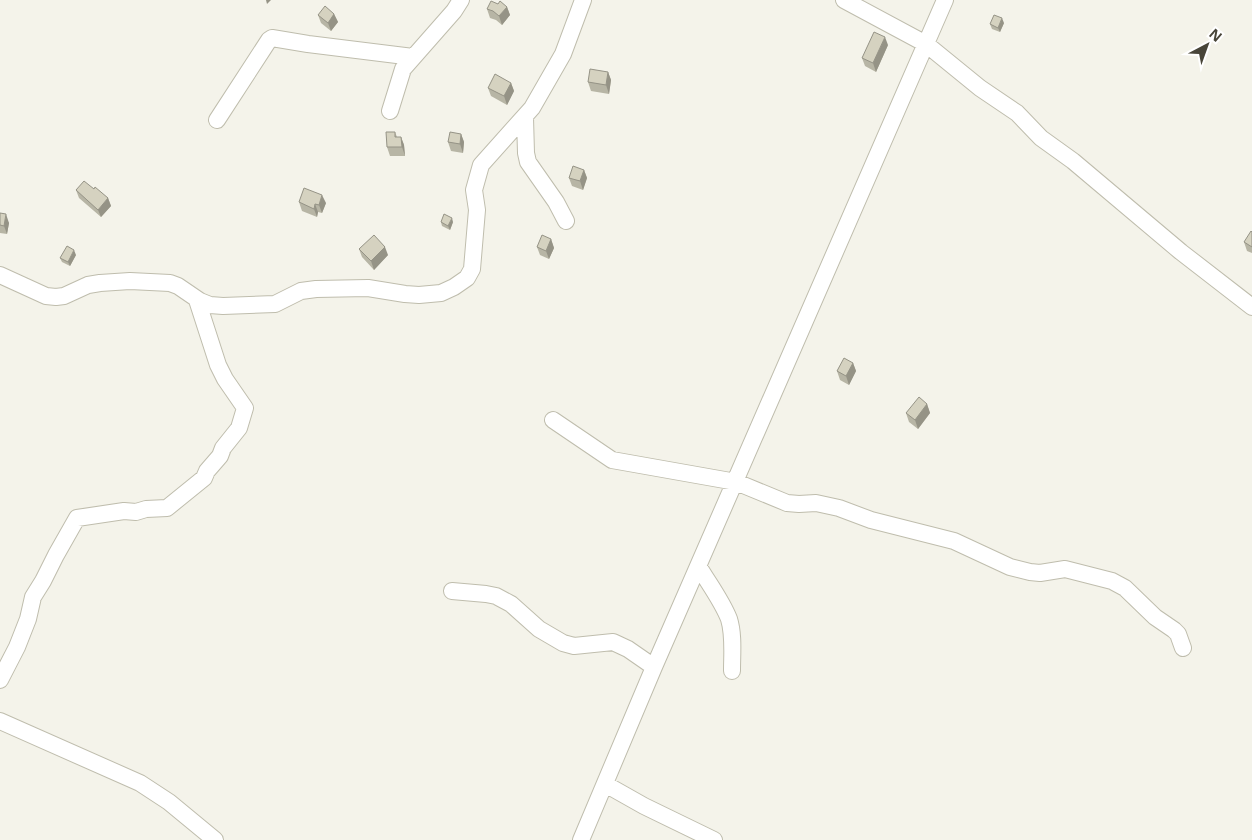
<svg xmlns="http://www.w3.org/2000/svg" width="1252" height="840" viewBox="0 0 1252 840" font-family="'Noto Sans',sans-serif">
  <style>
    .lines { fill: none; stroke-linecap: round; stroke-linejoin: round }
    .minor-casing { stroke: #bfbdad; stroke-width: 18 }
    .minor { stroke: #fff; stroke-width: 16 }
    .wall { fill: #b7b5a5 }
    .shaded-wall { fill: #959386 }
    .building { fill: #d5d2c0; stroke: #959386 }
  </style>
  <rect width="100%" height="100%" fill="#f4f3ea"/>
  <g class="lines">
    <defs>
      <path id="minor" d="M844 0 926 44 980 88 1017 113 1041 138 1073 161 1181 252 1252 307
        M390 111 403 69 454 11 461 0
        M525 118 526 153 528 162 556 202 566 221
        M217 120 269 40 272 38 308 44 413 57
        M0 275 46 296 56 297 64 296 88 285 100 283 130 281 170 283 178 286 200 301 210 305 223 306 275 304 301 291 316 289 368 288 405 294 419 295 441 293 454 287 467 278 472 269 477 210 474 190 481 165 532 108 563 54 583 0
        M553 420 612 460 736 482 787 503 799 504 816 503 839 508 871 520 954 541 1010 567 1030 572 1040 573 1065 569 1112 581 1125 588 1155 617 1174 630 1178 634 1183 648
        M699 567C709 584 722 601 729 619 734 635 732 654 732 671
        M452 591 486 594 496 596 511 604 539 629 563 643 574 646 613 642 628 649 654 667
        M0 680 17 647 28 619 33 597 43 581 56 555 77 518 124 511 136 512 146 509 167 508 204 478 207 471 220 456 223 448 239 428 245 408 225 379 218 365 197 300
        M0 721 140 783 169 802 215 840
        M605 784 644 806 714 840
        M581 840 654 667 945 0"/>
    </defs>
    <use href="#minor" class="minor-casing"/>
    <use href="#minor" class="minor"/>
  </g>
  <path class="wall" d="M507 7 510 15 502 25 496 20 490 18 487 9Z
    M334 14 338 22 331 31 321 23 318 15Z
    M1004 23 1000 32 992 29 990 24Z
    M888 45 876 72 865 66 862 58Z
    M608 72 611 80 609 94 591 91 588 82Z
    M511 83 514 91 507 105 491 96 488 88Z
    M395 132 397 137H401L404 145 405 156H390L387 147Z
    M461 134 464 142 463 153 451 151 448 142Z
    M584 170 587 178 583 190 572 186 569 178Z
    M94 189 108 198 111 206 101 217 79 198 76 190Z
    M299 202 326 203 322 213 318 212 317 217 302 211Z
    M0 213 9 223 7 234 0 233Z
    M441 222H453L450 230 442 226Z
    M1252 232V253L1247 251 1244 242Z
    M551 239 554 248 549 259 540 255 537 247Z
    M359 249 388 255 374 270 362 257Z
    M76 255 70 266 62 262 60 258Z
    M853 363 856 371 849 385 840 380 837 371Z
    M927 404 930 413 918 429 909 422 906 413Z"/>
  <path class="shaded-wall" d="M266 0H271L267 4Z
    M507 7 510 15 502 25 499 16Z
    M334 14 338 22 331 31 328 23Z
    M1002 18 1004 23 1000 32 998 28Z
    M885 37 888 45 876 72 873 63Z
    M608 72 611 80 609 94 606 85Z
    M511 83 514 91 507 105 504 96Z
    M461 134 464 142 463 153 460 144Z
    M401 137 404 145 405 156 402 147Z
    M584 170 587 178 583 190 580 181Z
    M322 195 326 203 322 213 319 205Z
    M108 198 111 206 101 217 98 210Z
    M315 204 318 212 317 217 314 209Z
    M6 214 9 223 7 234 4 226Z
    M452 218 453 222 450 230 448 226Z
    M551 239 554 248 549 259 546 251Z
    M385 247 388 255 374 270 371 261Z
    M74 250 76 255 70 266 68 262Z
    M853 363 856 371 849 385 846 376Z
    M927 404 930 413 918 429 915 420Z"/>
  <path class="building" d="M491 1 498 4 500 1 507 7 499 16 493 11 487 9Z
    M325 6 334 14 328 23 318 15Z
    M994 15 1002 18 998 28 990 24Z
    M874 32 885 37 873 63 862 58Z
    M590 69 608 72 606 85 588 82Z
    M495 74 511 83 504 96 488 88Z
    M386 132H395V137H401L402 147H387Z
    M450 132 461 134 460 144 448 142Z
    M573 166 584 170 580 181 569 178Z
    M84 181 94 189 95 187 108 198 98 210 76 190Z
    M304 188 322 195 319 205 315 204 314 209 299 202Z
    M0 213 6 214 4 226 0 225Z
    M444 214 452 218 448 226 441 222Z
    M1251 231 1252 232V247L1244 242Z
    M374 235 385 247 371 261 359 249Z
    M542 235 551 239 546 251 537 247Z
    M67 246 74 250 68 262 60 258Z
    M844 358 853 363 846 376 837 371Z
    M919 397 927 404 915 420 906 413Z"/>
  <g transform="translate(1207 45) rotate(41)" stroke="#ffffff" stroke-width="4" paint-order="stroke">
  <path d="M0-4L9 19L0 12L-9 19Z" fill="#484539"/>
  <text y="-8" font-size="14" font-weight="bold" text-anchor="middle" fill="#484539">N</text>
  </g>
</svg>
